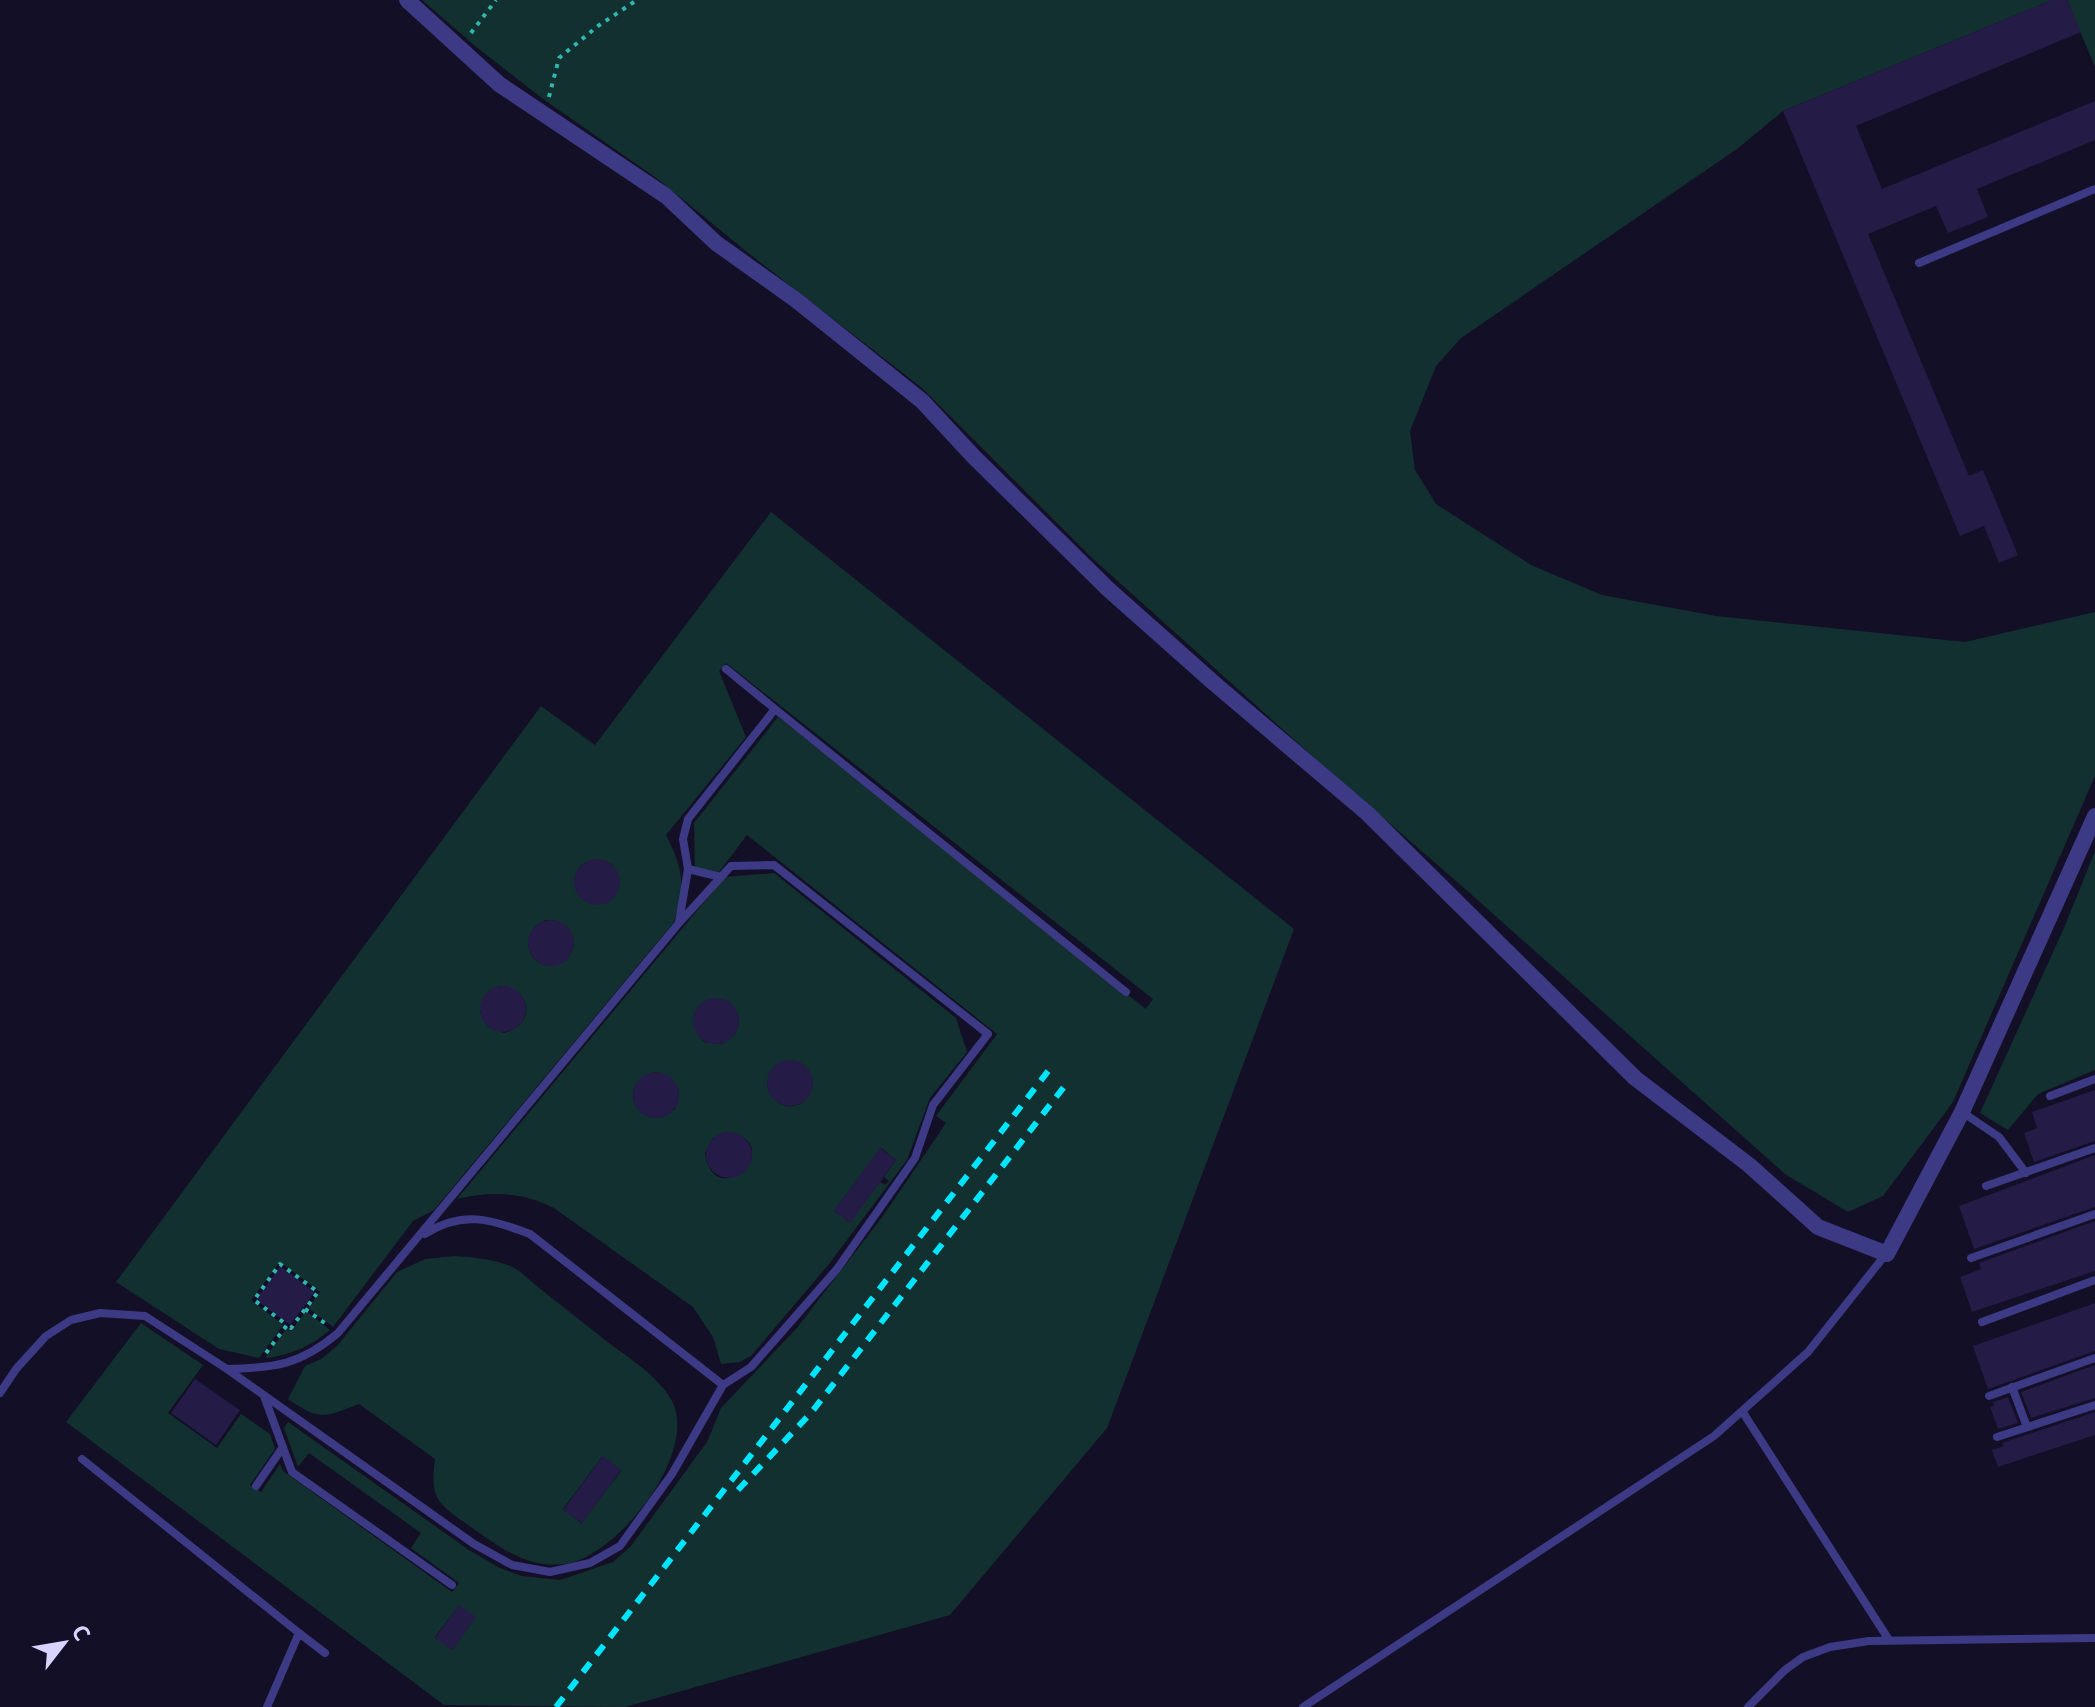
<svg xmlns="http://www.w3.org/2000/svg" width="2095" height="1707" viewBox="0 0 2095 1707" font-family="'Open Sans',sans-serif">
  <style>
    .green { fill: #12302f; fill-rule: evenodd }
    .building { fill: #241b47 }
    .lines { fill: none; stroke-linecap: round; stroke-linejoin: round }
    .path { stroke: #2fb8b0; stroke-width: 4; stroke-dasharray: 4 6; stroke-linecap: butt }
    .service { stroke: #3d3a85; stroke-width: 8 }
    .minor { stroke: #3d3a85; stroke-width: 16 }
    .rail { stroke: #00e5ff; stroke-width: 6; stroke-dasharray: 12 10; stroke-linecap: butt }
  </style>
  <rect width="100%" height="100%" fill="#130f26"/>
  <path class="green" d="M422 0H2052L1783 111 1737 149 1461 338 1436 366 1410 431 1415 470 1436 504 1531 565 1602 595 1716 616 1965 642 2095 612V776L1953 1102 1883 1196 1848 1212 1785 1174 1463 887 1319 762 1091 557 922 388 747 252 659 180 543 99 475 46Z
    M2067 0H2095V67Z
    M771 512 1294 929 1107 1428 950 1615 625 1707 444 1705 66 1422 141 1323 203 1365 168 1413 217 1448 241 1414 270 1434 275 1449 250 1485 261 1492 280 1464 283 1471 452 1592 459 1583 411 1548 421 1533 309 1453 298 1467 284 1428 288 1422 469 1550 500 1568 522 1576 560 1580 613 1562 631 1546 707 1442 721 1408 796 1329 883 1216 946 1123 936 1116 997 1034 747 835 719 872 695 867 694 823 778 717 1146 1009 1153 999 726 663 719 671 746 737 666 835C684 871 685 883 674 922L434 1210 413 1221 333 1327 308 1308 320 1292 280 1262 251 1300 283 1325 259 1358 219 1349 116 1282 541 706 595 745ZM596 859 612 864C633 891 604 918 579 896L574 880 581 865ZM546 920C563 920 572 928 574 945L567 960C533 981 511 935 546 920ZM499 986C532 987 537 1025 504 1033L488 1027 480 1012 484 996ZM459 1605 475 1618 452 1650 435 1637Z
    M2095 851V1070L2038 1094 2008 1130 1980 1113 2064 928Z
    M774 873 956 1018 967 1052 930 1098 907 1160 829 1264 751 1356 740 1362 721 1364 713 1337 693 1307 554 1208C520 1192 494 1191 457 1199L725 877ZM712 999 728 1001C745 1016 741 1036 721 1044L705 1042C688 1027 692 1007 712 999ZM789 1060 805 1066 813 1081C811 1114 771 1115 767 1082L774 1067ZM655 1072 671 1078 679 1093 675 1109C659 1124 639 1119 633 1098 633 1083 641 1075 655 1072ZM728 1132C790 1143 714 1216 705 1153L713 1138ZM881 1148 896 1160 884 1177 889 1181 885 1185 880 1182 850 1222 834 1211Z
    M454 1256C472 1257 491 1259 508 1265 519 1269 529 1280 538 1287 560 1305 583 1322 605 1340 627 1357 658 1375 672 1401 699 1453 617 1557 565 1564 527 1569 501 1548 471 1527 440 1505 429 1501 435 1459L359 1404C322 1418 321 1421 288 1399L305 1366 321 1359 337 1346 397 1272 425 1259ZM602 1457 621 1471 581 1523 563 1509Z
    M306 1311 330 1330C309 1347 292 1355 265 1358L287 1328 291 1331Z"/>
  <path class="building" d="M2052 0H2067L2081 32 1856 126 1882 189 2095 101V140L1977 189 1988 217 1948 233 1936 206 1868 234 1969 476 1983 470 2018 555 1999 563 1984 526 1960 536 1783 111Z
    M574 882a23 23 0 1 1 46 0a23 23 0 1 1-46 0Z
    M528 943a23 23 0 1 1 46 0a23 23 0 1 1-46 0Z
    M480 1009a23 23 0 1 1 46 0a23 23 0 1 1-46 0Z
    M693 1021a23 23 0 1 1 46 0a23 23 0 1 1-46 0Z
    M767 1083a23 23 0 1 1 46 0a23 23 0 1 1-46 0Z
    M633 1095a23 23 0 1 1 46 0a23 23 0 1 1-46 0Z
    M2095 1090V1141L2034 1162 2024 1133 2037 1128 2032 1112Z
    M706 1155a23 23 0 1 1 46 0a23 23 0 1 1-46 0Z
    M880 1148 896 1160 850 1223 834 1211Z
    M2095 1155V1207L1974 1249 1959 1206Z
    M2095 1221V1271L1972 1312 1960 1277 1981 1269 1979 1263Z
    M280 1266 315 1292 290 1325 256 1300Z
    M2095 1303V1351L1988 1389 1973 1346Z
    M2095 1365V1398L2031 1418 2021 1392Z
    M195 1379 240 1410 216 1445 171 1413Z
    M2008 1397 2018 1423 1998 1429 1990 1407 1994 1406 1993 1402Z
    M2095 1412V1435L1998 1467 1992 1450 2004 1446 2002 1443Z
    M603 1456 621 1470 582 1523 563 1510Z
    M459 1605 476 1617 452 1650 435 1638Z"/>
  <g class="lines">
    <path class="path" d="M471 33 496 0
      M549 97 559 58 598 26 637 0
      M305 1309 326 1324
      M266 1353 287 1325 254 1300 280 1264 318 1292 291 1328 287 1325"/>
    <path class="service" d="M1919 263 2095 189
      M726 669 775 709
      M688 869 721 877
      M679 922 688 869 683 839 688 819 775 709 1126 992
      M2050 1096 2095 1079
      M1962 1112 1999 1137 2026 1173
      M1986 1186 2095 1148
      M425 1234C462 1210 491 1219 530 1234L723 1385
      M1971 1258 2095 1214
      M1982 1322 2095 1280
      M2012 1387 2027 1427
      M0 1393 16 1369 46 1336 71 1320 100 1313 145 1316 227 1369 474 1544 512 1565 550 1572 590 1563 620 1546 672 1474 723 1385 751 1367 837 1269 915 1158 933 1105 988 1034 774 865 731 866 679 923 338 1333C300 1365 275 1368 227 1369
      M264 1396 292 1472 452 1585
      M1989 1396 2095 1358
      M1742 1411 1889 1640
      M1997 1437 2095 1405
      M82 1459 299 1633 267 1707
      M256 1486 283 1447
      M299 1633 325 1653
      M1303 1707 1714 1436 1808 1352 1886 1254
      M1748 1707 1785 1670 1803 1657 1830 1647 1869 1641 2095 1638"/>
    <path class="minor" d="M407 0 499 84 666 196 716 243 796 300 922 401 974 457 1108 589 1215 684 1367 813 1635 1078 1749 1165 1818 1227 1887 1254 1962 1112 2095 816"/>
    <path class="rail" d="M738 1490 811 1413 1067 1083
      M556 1707 1049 1070"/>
  </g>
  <g transform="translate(64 1643) rotate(59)" stroke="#130f26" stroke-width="6" paint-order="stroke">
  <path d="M0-6L14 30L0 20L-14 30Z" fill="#d9d4ff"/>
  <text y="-12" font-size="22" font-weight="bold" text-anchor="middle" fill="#d9d4ff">С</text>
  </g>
</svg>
